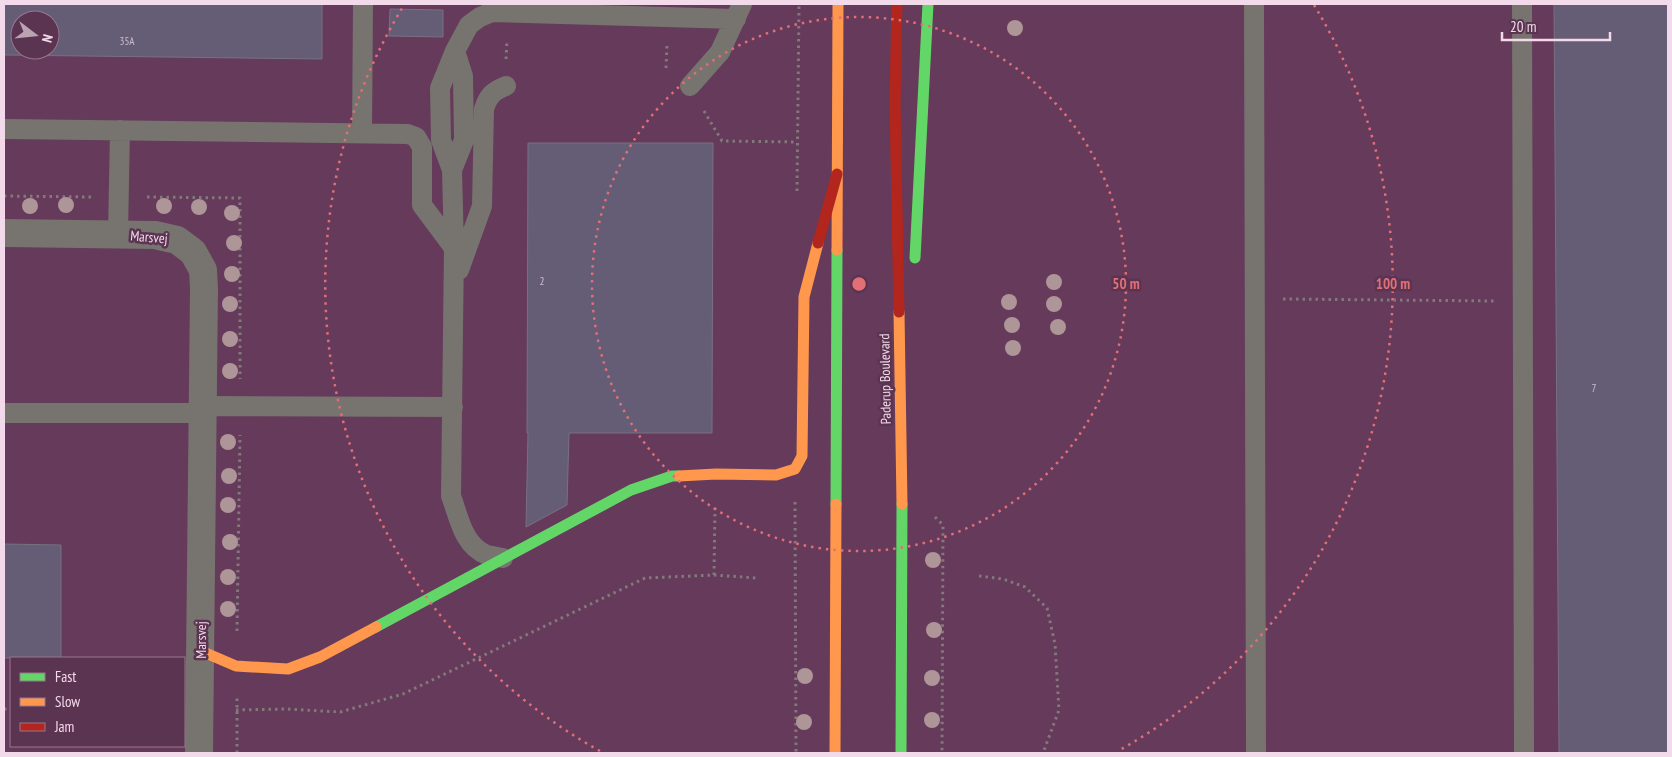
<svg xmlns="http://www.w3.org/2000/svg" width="1672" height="757" viewBox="0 0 1672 757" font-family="'PT Sans Narrow',sans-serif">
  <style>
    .built { fill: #653a5b; fill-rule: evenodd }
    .building { fill: #655d75; stroke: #787181; fill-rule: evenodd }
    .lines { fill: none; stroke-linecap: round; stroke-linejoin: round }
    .path { stroke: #82797a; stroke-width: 3; stroke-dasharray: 2.5 4; stroke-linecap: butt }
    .lane { stroke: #77736f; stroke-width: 20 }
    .street { stroke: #77736f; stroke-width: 28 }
    .fast { stroke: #63d668; stroke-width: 11 }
    .slow { stroke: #ff974d; stroke-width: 11 }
    .jam { stroke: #b3261e; stroke-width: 11 }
    .tree { fill: #ae9598 }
    .ring { fill: none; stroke: #e26f76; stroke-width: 2.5; stroke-dasharray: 2.5 5 }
    .labels { text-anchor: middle; stroke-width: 5; stroke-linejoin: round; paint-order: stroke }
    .number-label { font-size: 11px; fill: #d0bbce }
    .street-label { font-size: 14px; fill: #f3daeb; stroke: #5b3451 }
    .centre { fill: #e26f76; stroke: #5b3451; stroke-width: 2.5 }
    .ring-label { font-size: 15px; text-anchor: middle; font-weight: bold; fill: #e26f76; stroke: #5b3451; stroke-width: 5; stroke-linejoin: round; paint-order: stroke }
  </style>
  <rect width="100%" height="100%" fill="#523d4d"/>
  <path class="built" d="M4 4H1668V753H4ZM20 20H50V50H20ZM11 658H184V746H11Z"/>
  <path class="building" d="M4 4H322V59L4 55ZM20 20H50V50H20Z
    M1554 4H1668V753H1559Z
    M390 9 443 10V37L389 36Z
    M528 143H713L712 433H569L567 505 526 527 528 433H527Z
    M4 544 61 545V658H4Z"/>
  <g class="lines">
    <path class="path" d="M506 59 507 40
      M666 68 667 45
      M704 111 722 141 797 142
      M797 191 799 4
      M4 196 91 197
      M147 197 240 198V379
      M1283 299 1495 301
      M795 502 796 753
      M935 517 943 525 942 753
      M714 575 715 506
      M979 576 1003 579 1025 587 1047 608 1055 644 1059 710 1043 753
      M237 631 240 435
      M4 709H11
      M236 710 287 709 340 712 403 694 645 578 714 575 757 578
      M237 753V697"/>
    <path class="lane" d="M1254 4 1256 753
      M1522 4 1524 753
      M690 86 720 52 742 4
      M4 129 408 134 416 137 422 147V205L454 248 451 496C459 517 463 546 487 555 492 556 498 557 503 558
      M362 133 363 4
      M452 170 464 140 463 76 455 51
      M118 234 120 130
      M454 248 452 170 441 140 440 88 455 51 469 25 480 17 492 12 736 19
      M459 270 482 206 484 109C488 96 493 91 506 86
      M202 406 453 407
      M4 413H202"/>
    <path class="street" d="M4 233 155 235 177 240 193 252 203 270 204 289 199 753"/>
    <path class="fast" d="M915 258 928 4
      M836 504 837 250
      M376 627 631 490 672 476H679
      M901 753 902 504"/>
    <path class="slow" d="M837 250 838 4
      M899 312 902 504
      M679 476 716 474 776 475 795 469 802 456 804 297 818 243
      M201 651 236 666 288 669 320 657 376 627
      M835 753 836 504"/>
    <path class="jam" d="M897 4 895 102 899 312
      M818 243 837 174"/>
  </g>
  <g class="tree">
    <circle cx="1015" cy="28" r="8"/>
    <circle cx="66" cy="205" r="8"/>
    <circle cx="30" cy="206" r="8"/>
    <circle cx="164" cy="206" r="8"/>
    <circle cx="199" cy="207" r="8"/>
    <circle cx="232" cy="213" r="8"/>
    <circle cx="234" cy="243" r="8"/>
    <circle cx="232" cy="274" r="8"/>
    <circle cx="1054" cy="282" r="8"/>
    <circle cx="1009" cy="302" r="8"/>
    <circle cx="230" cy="304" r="8"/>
    <circle cx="1054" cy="304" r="8"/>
    <circle cx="1012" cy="325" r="8"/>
    <circle cx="1058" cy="327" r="8"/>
    <circle cx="230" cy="339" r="8"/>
    <circle cx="1013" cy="348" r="8"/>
    <circle cx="230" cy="371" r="8"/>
    <circle cx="228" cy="442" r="8"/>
    <circle cx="229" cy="476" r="8"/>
    <circle cx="228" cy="505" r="8"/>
    <circle cx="230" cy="542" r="8"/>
    <circle cx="933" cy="560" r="8"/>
    <circle cx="228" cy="577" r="8"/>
    <circle cx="228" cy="609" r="8"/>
    <circle cx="934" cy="630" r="8"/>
    <circle cx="805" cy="676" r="8"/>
    <circle cx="932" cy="678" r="8"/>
    <circle cx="932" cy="720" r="8"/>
    <circle cx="804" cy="722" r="8"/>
  </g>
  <g class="ring">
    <circle cx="859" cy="284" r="267"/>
    <path d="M600 751A534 534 0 0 1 404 5M1314 5A534 534 0 0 1 1118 751"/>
  </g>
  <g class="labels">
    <g class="number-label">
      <text x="127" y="45">35A</text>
      <text x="542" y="285">2</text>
      <text x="1594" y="392">7</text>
    </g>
    <g class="street-label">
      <text transform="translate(149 237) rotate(5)" y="5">Marsvej</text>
      <text transform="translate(885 379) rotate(-91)" y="5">Paderup Boulevard</text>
      <text transform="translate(201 640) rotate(-90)" y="5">Marsvej</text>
    </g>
  </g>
  <circle cx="859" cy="284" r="8" class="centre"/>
  <g class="ring-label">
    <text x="1126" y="289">50 m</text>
    <text x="1393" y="289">100 m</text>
  </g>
  <rect width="1672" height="757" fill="none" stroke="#f3daeb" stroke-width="10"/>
  <rect x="10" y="657" width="175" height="90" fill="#5b3451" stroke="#98768f"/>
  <rect x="20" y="673" width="25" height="8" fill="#63d668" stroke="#98768f"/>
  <text x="55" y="682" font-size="15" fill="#f3daeb">Fast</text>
  <rect x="20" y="698" width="25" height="8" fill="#ff974d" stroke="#98768f"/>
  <text x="55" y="707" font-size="15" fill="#f3daeb">Slow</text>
  <rect x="20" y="723" width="25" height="8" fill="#b3261e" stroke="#98768f"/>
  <text x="55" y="732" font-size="15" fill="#f3daeb">Jam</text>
  <g transform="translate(35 35) rotate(106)"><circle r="24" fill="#5b3451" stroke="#98768f"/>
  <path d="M0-4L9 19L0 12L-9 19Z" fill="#bba3b4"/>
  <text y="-8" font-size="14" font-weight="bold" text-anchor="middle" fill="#f3daeb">N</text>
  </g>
  <path d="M1502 32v8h108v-8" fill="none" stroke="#f3daeb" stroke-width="2.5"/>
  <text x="1510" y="32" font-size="15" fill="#f3daeb" stroke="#5b3451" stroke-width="4" paint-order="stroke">20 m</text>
</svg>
